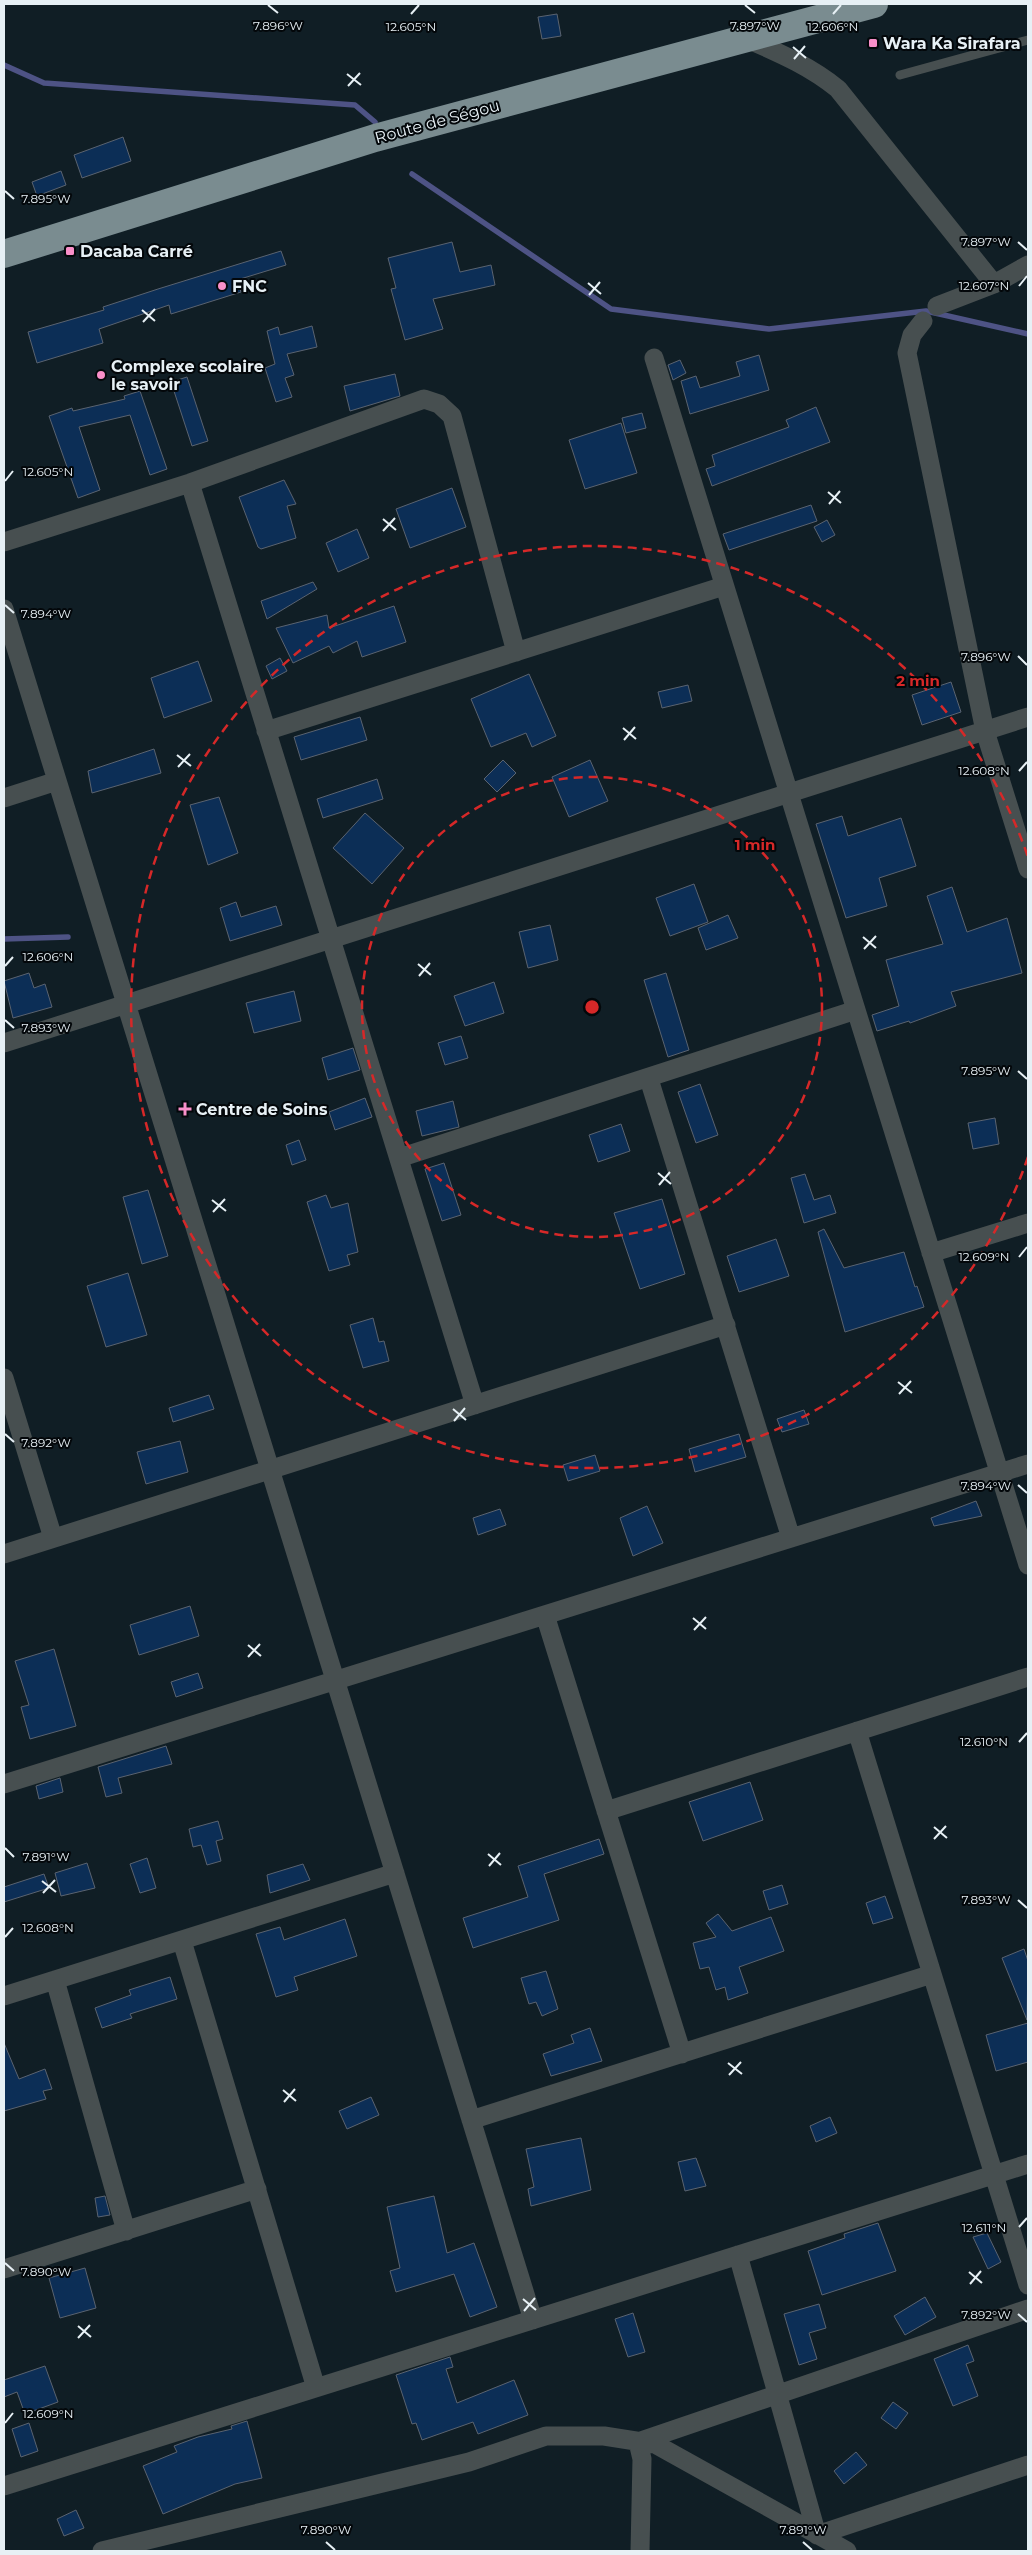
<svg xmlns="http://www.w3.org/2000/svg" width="1032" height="2555" viewBox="0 0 1032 2555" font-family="Montserrat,sans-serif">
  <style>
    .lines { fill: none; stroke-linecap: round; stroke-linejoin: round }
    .stream { stroke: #4e5385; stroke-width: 5.5 }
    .building { fill: #0c2e56; stroke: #5a6370 }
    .service { stroke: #474f50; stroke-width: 9 }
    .minor { stroke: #474f50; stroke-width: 19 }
    .trunk { stroke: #7a8c90; stroke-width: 28 }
    .ticks { fill: none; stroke: #e7f0f5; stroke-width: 2 }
    .ring { fill: none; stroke: #d62828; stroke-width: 2.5; stroke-dasharray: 9 6 }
    .poi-dot { fill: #f98fc9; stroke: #03070a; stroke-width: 2 }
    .labels { text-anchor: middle; stroke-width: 4; stroke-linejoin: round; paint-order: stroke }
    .poi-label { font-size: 16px; font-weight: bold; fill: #e7f0f5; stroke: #03070a; text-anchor: start }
    .street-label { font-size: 16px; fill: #e7f0f5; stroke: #03070a }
    .ticks-label { font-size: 12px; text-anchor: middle; fill: #e7f0f5; stroke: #03070a; stroke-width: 4; stroke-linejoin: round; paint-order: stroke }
    .centre { fill: #d62828; stroke: #03070a; stroke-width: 2.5 }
    .ring-label { font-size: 15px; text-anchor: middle; font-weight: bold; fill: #d62828; stroke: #03070a; stroke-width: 4; stroke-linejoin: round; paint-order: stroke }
  </style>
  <rect width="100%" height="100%" fill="#101e25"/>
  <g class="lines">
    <path class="stream" d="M4 65 44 83 355 105 375 122
      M412 174 611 309 769 329 926 311 1028 334
      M4 939 68 937"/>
  </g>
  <path class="building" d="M557 14 561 36 542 39 538 17Z
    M123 137 131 161 82 178 74 155Z
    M61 171 66 185 37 196 32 182Z
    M452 242 460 272 491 265 495 285 433 299 443 329 405 340 391 289 396 288 388 258Z
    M281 251 286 265 237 280 241 292 171 314 169 305 99 329 103 343 37 363 28 332 104 310 103 307 158 289Z
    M312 326 317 347 287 354 294 375 285 378 292 397 276 402 265 368 275 364 267 331 278 327 280 335Z
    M759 355 769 390 690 414 681 381 696 376 700 388 740 376 736 362Z
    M680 360 686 373 673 380 668 365Z
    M395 374 400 396 350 411 344 386Z
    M187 377 208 441 192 446 171 382Z
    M140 391 167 469 150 475 130 415 79 427 100 490 78 498 49 416 72 408 73 411 125 399 124 396Z
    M816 407 830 442 712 486 706 469 715 466 712 455 789 427 786 420Z
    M642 413 646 428 626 433 622 418Z
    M621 423 637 473 585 489 569 440Z
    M284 480 296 504 287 506 296 538 261 549 258 547 239 497Z
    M452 488 466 527 410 548 396 509Z
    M811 505 817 521 729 550 723 534Z
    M827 520 835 535 822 542 814 527Z
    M357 529 369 558 338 572 326 543Z
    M313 582 317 589 267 619 261 601Z
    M394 606 406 642 362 657 357 641 333 653 329 646 293 663 276 628 327 615 329 628Z
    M280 658 287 671 272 679 266 666Z
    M198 661 212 701 164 718 151 678Z
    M529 674 556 736 532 747 526 733 491 747 471 699Z
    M951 682 961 712 922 725 912 695Z
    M688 685 692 701 662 708 658 692Z
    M360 717 367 740 301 760 294 737Z
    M154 749 161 773 92 793 88 771Z
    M503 760 516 773 497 792 484 779Z
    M590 760 608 801 569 817 552 777Z
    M377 779 383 799 323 818 317 799Z
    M219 797 238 853 208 865 190 805Z
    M365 813 404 848 372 884 333 848Z
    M842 816 848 836 901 818 916 866 879 878 887 906 846 918 816 824Z
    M694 884 708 922 670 936 656 898Z
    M952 887 967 932 1007 918 1022 973 951 992 956 1006 910 1023 909 1021 877 1031 872 1015 899 1006 886 960 943 944 927 896Z
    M236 902 241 917 276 906 282 925 230 941 220 908Z
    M728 915 738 938 706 950 698 928Z
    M550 925 558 960 528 968 519 932Z
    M29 973 34 988 45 984 52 1007 13 1018 4 981Z
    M666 973 689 1050 668 1057 644 980Z
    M494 982 504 1013 465 1026 454 996Z
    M294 991 301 1021 254 1033 246 1003Z
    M461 1036 468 1058 445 1065 438 1043Z
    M353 1048 360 1070 328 1080 322 1058Z
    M700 1084 718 1135 696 1143 678 1092Z
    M365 1098 372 1117 335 1130 329 1112Z
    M453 1101 459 1127 422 1136 416 1111Z
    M995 1118 999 1144 973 1149 968 1123Z
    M621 1124 630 1151 598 1162 589 1135Z
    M299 1140 306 1160 292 1165 286 1145Z
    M444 1163 461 1215 442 1221 425 1169Z
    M805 1174 814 1200 830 1195 836 1213 804 1223 791 1178Z
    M148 1190 168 1256 142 1264 123 1197Z
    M326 1195 331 1208 348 1203 358 1252 347 1255 350 1265 329 1271 307 1202Z
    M662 1199 685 1274 640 1289 614 1213Z
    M824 1229 844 1268 904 1252 915 1287 917 1286 924 1307 845 1332 818 1232Z
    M776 1239 789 1276 739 1292 727 1256Z
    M128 1273 147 1335 106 1347 87 1286Z
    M373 1318 379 1342 384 1341 389 1361 363 1368 350 1325Z
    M209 1395 214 1409 173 1422 169 1408Z
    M804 1410 809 1424 782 1432 777 1419Z
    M739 1434 746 1457 695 1472 689 1449Z
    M180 1441 188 1472 146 1484 137 1452Z
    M595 1455 600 1471 568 1481 563 1465Z
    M976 1501 982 1516 934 1526 931 1518Z
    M647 1506 663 1543 633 1556 620 1518Z
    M500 1509 506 1525 478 1535 473 1518Z
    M190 1606 199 1636 139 1655 130 1625Z
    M54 1649 76 1726 30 1739 21 1707 29 1705 15 1661Z
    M198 1673 203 1688 176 1697 171 1682Z
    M166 1746 172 1764 118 1778 122 1793 106 1797 98 1767Z
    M60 1778 63 1792 39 1799 36 1786Z
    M750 1782 763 1820 703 1841 689 1802Z
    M218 1821 223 1839 216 1841 221 1861 207 1865 201 1845 193 1847 189 1829Z
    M599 1839 604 1854 544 1874 559 1920 473 1948 463 1918 528 1897 518 1866Z
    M147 1858 156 1888 140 1893 130 1864Z
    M87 1863 95 1888 61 1896 55 1873Z
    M303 1864 310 1880 270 1893 267 1875Z
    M44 1874 49 1888 4 1902V1887Z
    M782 1885 788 1904 769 1910 763 1891Z
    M885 1896 893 1918 873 1924 866 1903Z
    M718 1914 732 1931 771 1917 784 1951 739 1967 748 1993 728 2000 725 1987 716 1990 709 1967 700 1969 693 1943 716 1937 706 1923Z
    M345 1919 357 1956 294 1977 298 1990 276 1997 256 1934 280 1927 284 1940Z
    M1024 1949 1028 1961 1027 2020 1002 1958Z
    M546 1971 558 2009 542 2016 536 2002 529 2004 521 1978Z
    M170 1977 177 1999 130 2014 132 2018 102 2028 95 2008 131 1995 129 1990Z
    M1028 2023V2062L996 2071 986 2035Z
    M590 2028 602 2061 551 2076 543 2054 574 2043 571 2035Z
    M4 2043 19 2079 45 2069 52 2089 43 2091 46 2099 4 2111Z
    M371 2097 379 2115 347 2129 339 2111Z
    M830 2117 837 2133 816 2142 810 2126Z
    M581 2138 591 2190 531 2206 528 2189 534 2187 526 2149Z
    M696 2158 706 2186 685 2191 678 2162Z
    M105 2196 110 2215 98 2217 95 2198Z
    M434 2196 447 2253 474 2243 497 2307 470 2317 454 2274 396 2292 390 2271 400 2268 387 2207Z
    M878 2223 896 2271 822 2295 808 2251 845 2238 844 2234Z
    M987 2233 1001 2262 988 2269 973 2237Z
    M85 2268 96 2308 60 2318 49 2278Z
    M925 2297 936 2317 905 2335 894 2316Z
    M819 2304 826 2328 809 2333 817 2359 799 2365 784 2314Z
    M633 2313 645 2352 628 2357 615 2319Z
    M968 2345 974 2361 966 2364 978 2396 953 2406 934 2359Z
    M450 2357 453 2367 446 2369 457 2403 514 2380 528 2415 478 2434 473 2422 422 2440 416 2423 412 2424 396 2375Z
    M45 2366 58 2402 25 2414 17 2392 4 2397V2380Z
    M893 2402 908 2413 896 2429 881 2418Z
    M247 2421 262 2478 235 2484 163 2514 143 2466 177 2452 174 2446 198 2437 232 2429 231 2426Z
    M29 2423 38 2451 21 2457 12 2429Z
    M856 2452 867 2465 844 2484 834 2471Z
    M76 2510 84 2528 64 2536 57 2519Z"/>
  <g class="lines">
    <path class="service" d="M900 75 1028 40"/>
    <path class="minor" d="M745 38C779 53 810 66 838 89L994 284
      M937 306 994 284 1028 265
      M923 321 912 335 907 353 985 731 1028 869
      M654 358 1028 1565
      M190 483 475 1405
      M4 542 190 483 424 399 439 404 452 416 516 652
      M4 609 533 2320
      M266 731 724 586
      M4 798 57 781
      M4 1043 1028 717
      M649 1079 791 1538
      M399 1158 856 1010
      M931 1253 1028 1223
      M4 1378 53 1538
      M4 1554 726 1325
      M545 1615 682 2054
      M857 1731 1028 2285
      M4 1784 1028 1464
      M606 1811 1028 1677
      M182 1941 316 2388
      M55 1980 126 2231
      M4 1996 395 1873
      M471 2120 932 1974
      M738 2255 817 2535 1028 2465
      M4 2269 257 2189
      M4 2486 1028 2164
      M102 2551 469 2462 546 2436H604L655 2444 847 2551
      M640 2551 642 2459 638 2442 1028 2309"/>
    <path class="trunk" d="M4 254 375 138 874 4"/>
  </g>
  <path class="ticks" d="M268 5 278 13M745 5 755 13M411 14 419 5M833 14 841 5M793 47 806 58M794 59 805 46M347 74 361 85M348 86 360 73M5 191 14 199M1018 242 1027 250M588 283 601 294M1019 286 1027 276M589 295 600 282M142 310 155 321M143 322 155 309M5 481 13 471M828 492 841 503M829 504 840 491M383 519 396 530M383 531 395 518M5 605 14 613M1018 656 1027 665M623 728 636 739M624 740 635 727M177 755 191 766M178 767 190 754M1019 771 1027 762M863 937 876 948M864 949 876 936M418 964 431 975M5 966 13 957M419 976 430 963M5 1020 14 1028M1018 1071 1027 1079M658 1173 671 1184M659 1185 670 1172M212 1200 226 1211M213 1212 225 1199M1019 1257 1027 1247M898 1382 912 1393M899 1394 911 1381M453 1409 466 1420M454 1421 465 1408M5 1434 14 1442M1018 1485 1027 1493M693 1618 706 1629M694 1630 706 1617M248 1645 261 1656M248 1657 260 1644M1019 1742 1027 1733M934 1827 947 1838M934 1839 946 1826M5 1848 14 1857M488 1854 501 1865M489 1866 500 1853M42 1881 56 1892M43 1893 55 1880M1018 1900 1027 1908M5 1937 13 1928M728 2063 742 2074M729 2075 741 2062M283 2090 296 2101M284 2102 295 2089M1019 2227 1027 2218M5 2263 14 2271M969 2272 982 2283M970 2284 981 2271M523 2299 536 2310M524 2311 535 2298M1018 2314 1027 2322M78 2326 91 2337M78 2338 90 2325M5 2423 13 2413M326 2542 335 2550M803 2542 812 2550"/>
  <g class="ring">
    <circle cx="592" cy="1007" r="230"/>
    <path d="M1028 1157A461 461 0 1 1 1028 857"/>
  </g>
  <g class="poi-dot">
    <rect x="868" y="38" width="10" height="10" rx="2.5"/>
    <rect x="65" y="246" width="10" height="10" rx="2.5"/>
    <circle cx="222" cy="286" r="5"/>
    <circle cx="101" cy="375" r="5"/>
    <path d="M182.5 1101.5h5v5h5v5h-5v5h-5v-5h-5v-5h5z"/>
  </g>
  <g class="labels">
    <g class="poi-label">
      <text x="883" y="49">Wara Ka Sirafara</text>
      <text x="80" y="257">Dacaba Carré</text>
      <text x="232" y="292">FNC</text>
      <text x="111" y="372">Complexe scolaire<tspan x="111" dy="18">le savoir</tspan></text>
      <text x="196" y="1115">Centre de Soins</text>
    </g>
    <g class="street-label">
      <text transform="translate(437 121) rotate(-15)" y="6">Route de Ségou</text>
    </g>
  </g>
  <g class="ticks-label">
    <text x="278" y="30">7.896°W</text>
    <text x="755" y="30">7.897°W</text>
    <text x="411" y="31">12.605°N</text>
    <text x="833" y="31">12.606°N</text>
    <text x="46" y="203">7.895°W</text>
    <text x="986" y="246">7.897°W</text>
    <text x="984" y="290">12.607°N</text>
    <text x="48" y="476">12.605°N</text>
    <text x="46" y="618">7.894°W</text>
    <text x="986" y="661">7.896°W</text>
    <text x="984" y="775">12.608°N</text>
    <text x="48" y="961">12.606°N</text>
    <text x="46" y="1032">7.893°W</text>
    <text x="986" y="1075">7.895°W</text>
    <text x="984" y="1261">12.609°N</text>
    <text x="46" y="1447">7.892°W</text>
    <text x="986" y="1490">7.894°W</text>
    <text x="984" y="1746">12.610°N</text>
    <text x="46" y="1861">7.891°W</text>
    <text x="986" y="1904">7.893°W</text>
    <text x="48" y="1932">12.608°N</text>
    <text x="984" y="2232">12.611°N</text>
    <text x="46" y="2276">7.890°W</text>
    <text x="986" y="2319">7.892°W</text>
    <text x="48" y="2418">12.609°N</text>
    <text x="326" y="2534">7.890°W</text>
    <text x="803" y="2534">7.891°W</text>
  </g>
  <circle cx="592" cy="1007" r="8" class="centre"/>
  <g class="ring-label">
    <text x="918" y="686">2 min</text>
    <text x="755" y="850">1 min</text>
  </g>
  <rect width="1032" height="2555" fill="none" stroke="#e7f0f5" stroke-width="10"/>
</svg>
